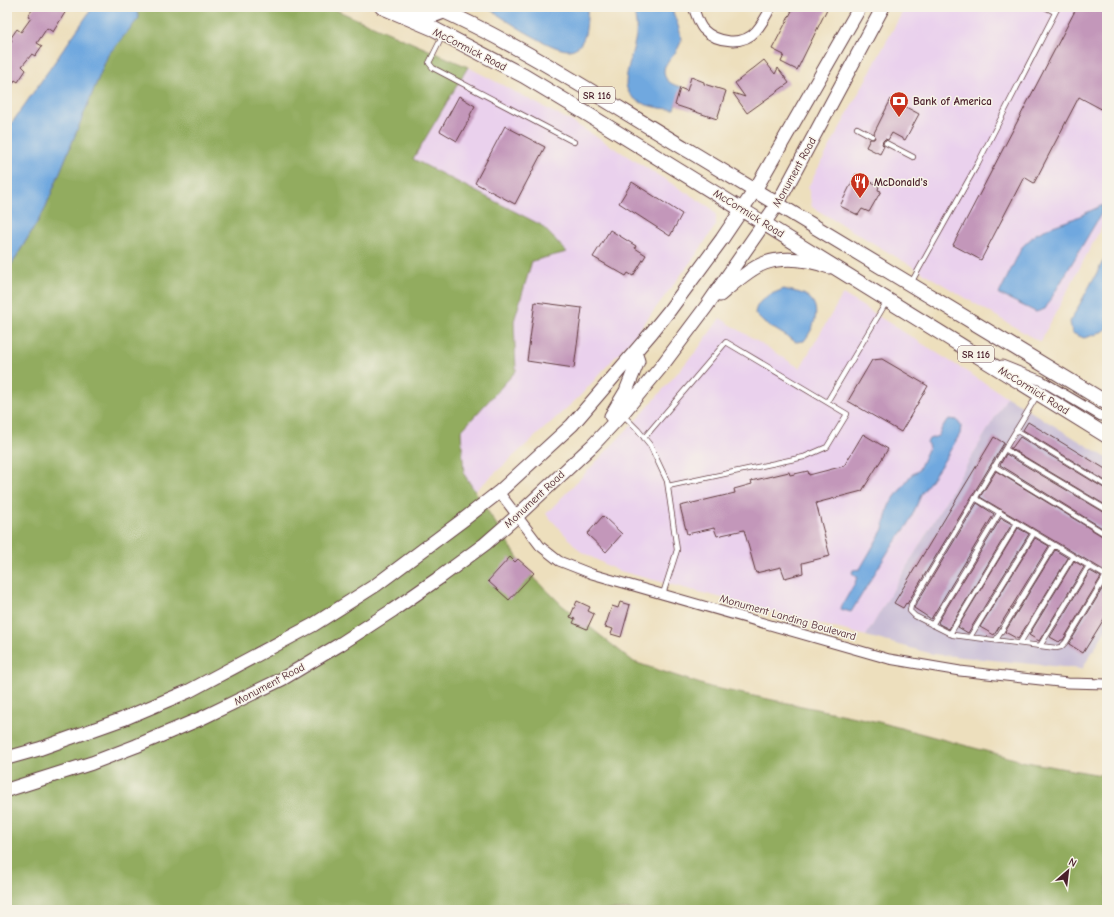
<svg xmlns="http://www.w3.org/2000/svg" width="1114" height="917" viewBox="0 0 1114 917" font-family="'Comic Neue',sans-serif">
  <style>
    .built { fill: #ead1ed }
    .industrial { fill: #cabfd7 }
    .forest { fill: #92ac5e; stroke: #6e6644 }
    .water { fill: #6fa8df; stroke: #5c6485 }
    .building { fill: #c397ba }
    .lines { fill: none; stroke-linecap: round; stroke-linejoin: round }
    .lane-casing { stroke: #623c41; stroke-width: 6 }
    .street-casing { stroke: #623c41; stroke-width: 11 }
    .secondary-casing { stroke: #623c41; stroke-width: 15 }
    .primary-casing { stroke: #623c41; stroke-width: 16 }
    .lane { stroke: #fff; stroke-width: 4.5 }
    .street { stroke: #fff; stroke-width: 9 }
    .secondary { stroke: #fff; stroke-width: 13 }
    .primary { stroke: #fff; stroke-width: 14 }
    .labels { text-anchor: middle; stroke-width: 3; stroke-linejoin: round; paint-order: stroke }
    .shield { fill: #f7f3e8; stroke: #7e5f64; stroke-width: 1 }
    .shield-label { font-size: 10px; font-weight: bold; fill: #4a1f2b }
    .street-label { font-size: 11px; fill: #4a1f2b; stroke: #f7f3e8 }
    .poi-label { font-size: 11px; font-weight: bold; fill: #4a1f2b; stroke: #f7f3e8; text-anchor: start }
  </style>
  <rect width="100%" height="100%" fill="#f7f3e8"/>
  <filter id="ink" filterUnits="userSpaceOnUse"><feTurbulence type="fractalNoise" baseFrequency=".025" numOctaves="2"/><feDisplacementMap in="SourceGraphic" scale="8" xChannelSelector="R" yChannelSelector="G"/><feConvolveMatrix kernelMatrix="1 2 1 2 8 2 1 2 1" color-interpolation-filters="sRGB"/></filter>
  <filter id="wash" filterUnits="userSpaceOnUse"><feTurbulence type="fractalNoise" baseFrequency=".012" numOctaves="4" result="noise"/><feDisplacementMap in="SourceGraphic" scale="16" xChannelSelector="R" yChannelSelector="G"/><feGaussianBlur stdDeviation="0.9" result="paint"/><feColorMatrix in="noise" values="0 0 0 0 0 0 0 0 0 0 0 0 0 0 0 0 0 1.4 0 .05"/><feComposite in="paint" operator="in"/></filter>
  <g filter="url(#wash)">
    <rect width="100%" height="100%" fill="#eddfbd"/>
    <path class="built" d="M905 7H1107V217L1040 342 812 207 808 187Z
      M468 67 574 123 711 208 716 215V225L696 255 636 334 579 397 475 491 464 474 461 431 516 371 514 321 532 260 566 252 492 200 413 159Z
      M843 294 1007 397 866 636 616 570 580 551 546 514 642 414 698 349 720 318 800 368Z"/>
    <path class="industrial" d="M1007 397 1107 458V628L1082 669 933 654 866 636Z"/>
    <path class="forest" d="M135 7H329L468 67 413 159 541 225 567 252 532 261 514 321 516 371 461 431 464 474 525 569 563 606 634 662 710 687 879 722 1026 762 1107 776V910H7V272L44 211 108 54 139 18Z"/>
    <path class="water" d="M93 7H135L139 18 108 55 44 211 7 272V130Z
      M486 7H588C586 18 588 34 581 43 579 47 573 50 568 50 550 50 503 18 486 7Z
      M633 7H671C674 16 684 36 680 44 677 52 670 59 665 66 661 78 670 85 682 87L674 109C659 109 628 105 626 84 626 69 634 50 636 35 637 26 635 16 633 7Z
      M1103 205 1101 214 1045 309 1036 312 999 294 1022 247 1036 234 1053 226 1073 219Z
      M1107 254V329L1097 334 1084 338 1072 333 1070 322Z
      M784 289C790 291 800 292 805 295 824 305 814 329 804 341L796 342 763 322 755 314C756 299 771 294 784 289Z
      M949 419 957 420 961 426 960 434 942 464 922 493 908 525 891 547 851 612 840 609 855 583 857 577 852 573 853 570 860 569 883 529 889 505 911 475 918 471 929 447 927 443 929 439 938 436 943 426Z"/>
    <g id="blocks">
      <path class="building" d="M34 7H60L66 11 53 32 47 28 37 43 42 46 35 56 32 54 22 66 26 70 18 82 15 80 7 92V47L12 40 10 39 17 29 21 32 31 18 28 16Z
        M794 7H828L797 70 781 62 784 55 772 49Z
        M1077 7H1107V112L1079 97 1034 183 1024 177 981 260 953 245Z
        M764 60 775 74 778 68 789 83 747 113 733 93 745 97 735 83Z
        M691 77 704 82V84L726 91 717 119 675 105 680 88 687 91Z
        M459 96 475 106 470 115 471 116 457 141 440 131Z
        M891 99 919 114 905 140 892 133 888 140 885 139 883 141 882 144 884 146 880 154 866 147 870 139H874L875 137 874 133Z
        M505 126 545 147 515 204 475 183Z
        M856 174 879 186 878 190 881 191 869 212 862 209 858 215 840 206Z
        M632 182 682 214 670 236 619 203Z
        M610 230 636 246 635 248 646 255 633 276 628 273 626 276 593 257Z
        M535 302 582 308 574 368 527 361Z
        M882 359 928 386 901 432 848 401 872 360Z
        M1028 422 1107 470V482L1023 430Z
        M863 434 888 449 862 491 816 503 830 556 802 563 803 573 785 578 781 567 756 573 744 530 717 536 714 528 687 534 680 506 735 493 734 489 752 484 751 481 789 472 790 475 808 471 809 475 844 466Z
        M994 437 1004 443 907 604 906 603 903 608 894 603Z
        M1020 437 1107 490V506L1010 448H1012Z
        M1006 454 1107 514V531L1000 465Z
        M996 471 1107 539V570L1105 571 980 497Z
        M977 503 994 514 931 619 914 608 915 606Z
        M603 516 622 534 606 552 587 534Z
        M1001 518 1012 524 949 629 939 624 938 622Z
        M1018 528 1029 534 968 633 958 627Z
        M1035 538 1049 546 994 635 980 627Z
        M1055 550 1068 558 1018 639 1005 632Z
        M510 557 515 562 518 559 534 573 509 600 488 581Z
        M1074 561 1084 567 1039 641 1029 635Z
        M1090 571 1101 577 1063 640H1061L1059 642 1050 637Z
        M1107 581V614L1083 653 1069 644Z
        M577 601 590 607 588 611 594 614 587 629 573 623 575 619 570 617Z
        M620 602 630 605 621 637 611 634 613 629 605 627 612 606 618 608Z"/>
    </g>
  </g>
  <g filter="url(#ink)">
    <use href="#blocks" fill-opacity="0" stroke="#623c41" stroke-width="1"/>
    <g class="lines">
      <defs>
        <path id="lane" d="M1045 7 1055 12
          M443 35 429 63 433 68 574 142
          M857 128 872 136
          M886 143 913 157
          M911 283 978 163 1058 7
          M1038 394 911 605 910 611 915 616 953 635 1056 648 1061 647 1066 642 1107 574
          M827 402 887 301
          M623 415 638 430 650 445 667 481 677 550 663 594
          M1016 430 1107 486
          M644 438 726 342 847 414 827 447 804 457 668 486
          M1005 449 1107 510
          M994 466 1107 535
          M975 498 1106 576
          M932 625 1000 512
          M950 634 1017 523
          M970 637 1034 533
          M996 640 1054 545
          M1020 643 1073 556
          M1040 646 1089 566"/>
        <path id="street" d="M693 7C696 14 698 23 703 29 717 43 743 46 756 31 762 24 767 15 771 7
          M1002 365 1042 381 1101 416H1107
          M499 492 540 546 559 561 592 574 889 659 960 671 1068 683 1107 684"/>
        <path id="secondary" d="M720 295C732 285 750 268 765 263 786 256 809 260 829 267
          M611 416 626 391 638 361 635 352
          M7 758 39 749 123 719 189 691 313 625 376 585 463 520 499 492 572 425 652 332 669 311 722 239 755 190 860 7
          M7 790 92 763 136 746 202 718 282 679 339 645 393 610 439 578 485 544 517 516 593 445 622 414 661 367 706 307 778 203 883 7"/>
        <path id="primary" d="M382 7 434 29 524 76 589 115 1107 436
          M435 7C525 47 607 102 691 152 830 235 968 320 1107 403
          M407 9C421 15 430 19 444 11"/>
      </defs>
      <use href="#lane" class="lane-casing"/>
      <use href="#street" class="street-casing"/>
      <use href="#secondary" class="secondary-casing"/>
      <use href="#primary" class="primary-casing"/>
      <use href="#lane" class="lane"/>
      <use href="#street" class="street"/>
      <use href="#secondary" class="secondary"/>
      <use href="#primary" class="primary"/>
    </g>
  </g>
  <defs>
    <symbol id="bank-pin" viewBox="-11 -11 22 30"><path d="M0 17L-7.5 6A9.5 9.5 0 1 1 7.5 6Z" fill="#c8321e" stroke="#f7f3e8"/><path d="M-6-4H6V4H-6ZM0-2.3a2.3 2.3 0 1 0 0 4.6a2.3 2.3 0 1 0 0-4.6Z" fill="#fff"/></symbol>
    <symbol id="restaurant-pin" viewBox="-11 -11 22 30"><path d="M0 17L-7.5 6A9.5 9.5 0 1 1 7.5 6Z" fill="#c8321e" stroke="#f7f3e8"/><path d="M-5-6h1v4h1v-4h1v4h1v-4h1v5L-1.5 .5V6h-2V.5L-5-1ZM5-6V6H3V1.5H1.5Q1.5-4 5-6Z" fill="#fff"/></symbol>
  </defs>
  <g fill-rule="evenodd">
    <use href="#bank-pin" x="888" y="90" width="22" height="30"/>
    <use href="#restaurant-pin" x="849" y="171" width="22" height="30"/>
  </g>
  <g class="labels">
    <g class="shield">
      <rect x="579" y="87" width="36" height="16" rx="3"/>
      <rect x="958" y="346" width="36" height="16" rx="3"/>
    </g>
    <g class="shield-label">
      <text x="597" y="99">SR 116</text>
      <text x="976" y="358">SR 116</text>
    </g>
    <g class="street-label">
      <text transform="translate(470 49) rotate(27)" y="4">McCormick Road</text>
      <text transform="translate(794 172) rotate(-61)" y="4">Monument Road</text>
      <text transform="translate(749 213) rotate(32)" y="4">McCormick Road</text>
      <text transform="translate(1034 390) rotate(32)" y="4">McCormick Road</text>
      <text transform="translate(534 499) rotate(-43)" y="4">Monument Road</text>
      <text transform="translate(788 617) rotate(16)" y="4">Monument Landing Boulevard</text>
      <text transform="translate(269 684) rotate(-28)" y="4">Monument Road</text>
    </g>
    <g class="poi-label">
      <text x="913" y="105">Bank of America</text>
      <text x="874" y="186">McDonald's</text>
    </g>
  </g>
  <rect width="1114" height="917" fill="none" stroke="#f7f3e8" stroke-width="24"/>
  <g transform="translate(1068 871) rotate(28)" stroke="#f7f3e8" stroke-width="3" paint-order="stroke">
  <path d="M0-3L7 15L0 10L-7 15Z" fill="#4a1f2b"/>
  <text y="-6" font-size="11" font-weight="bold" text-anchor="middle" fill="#4a1f2b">N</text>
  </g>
</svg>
